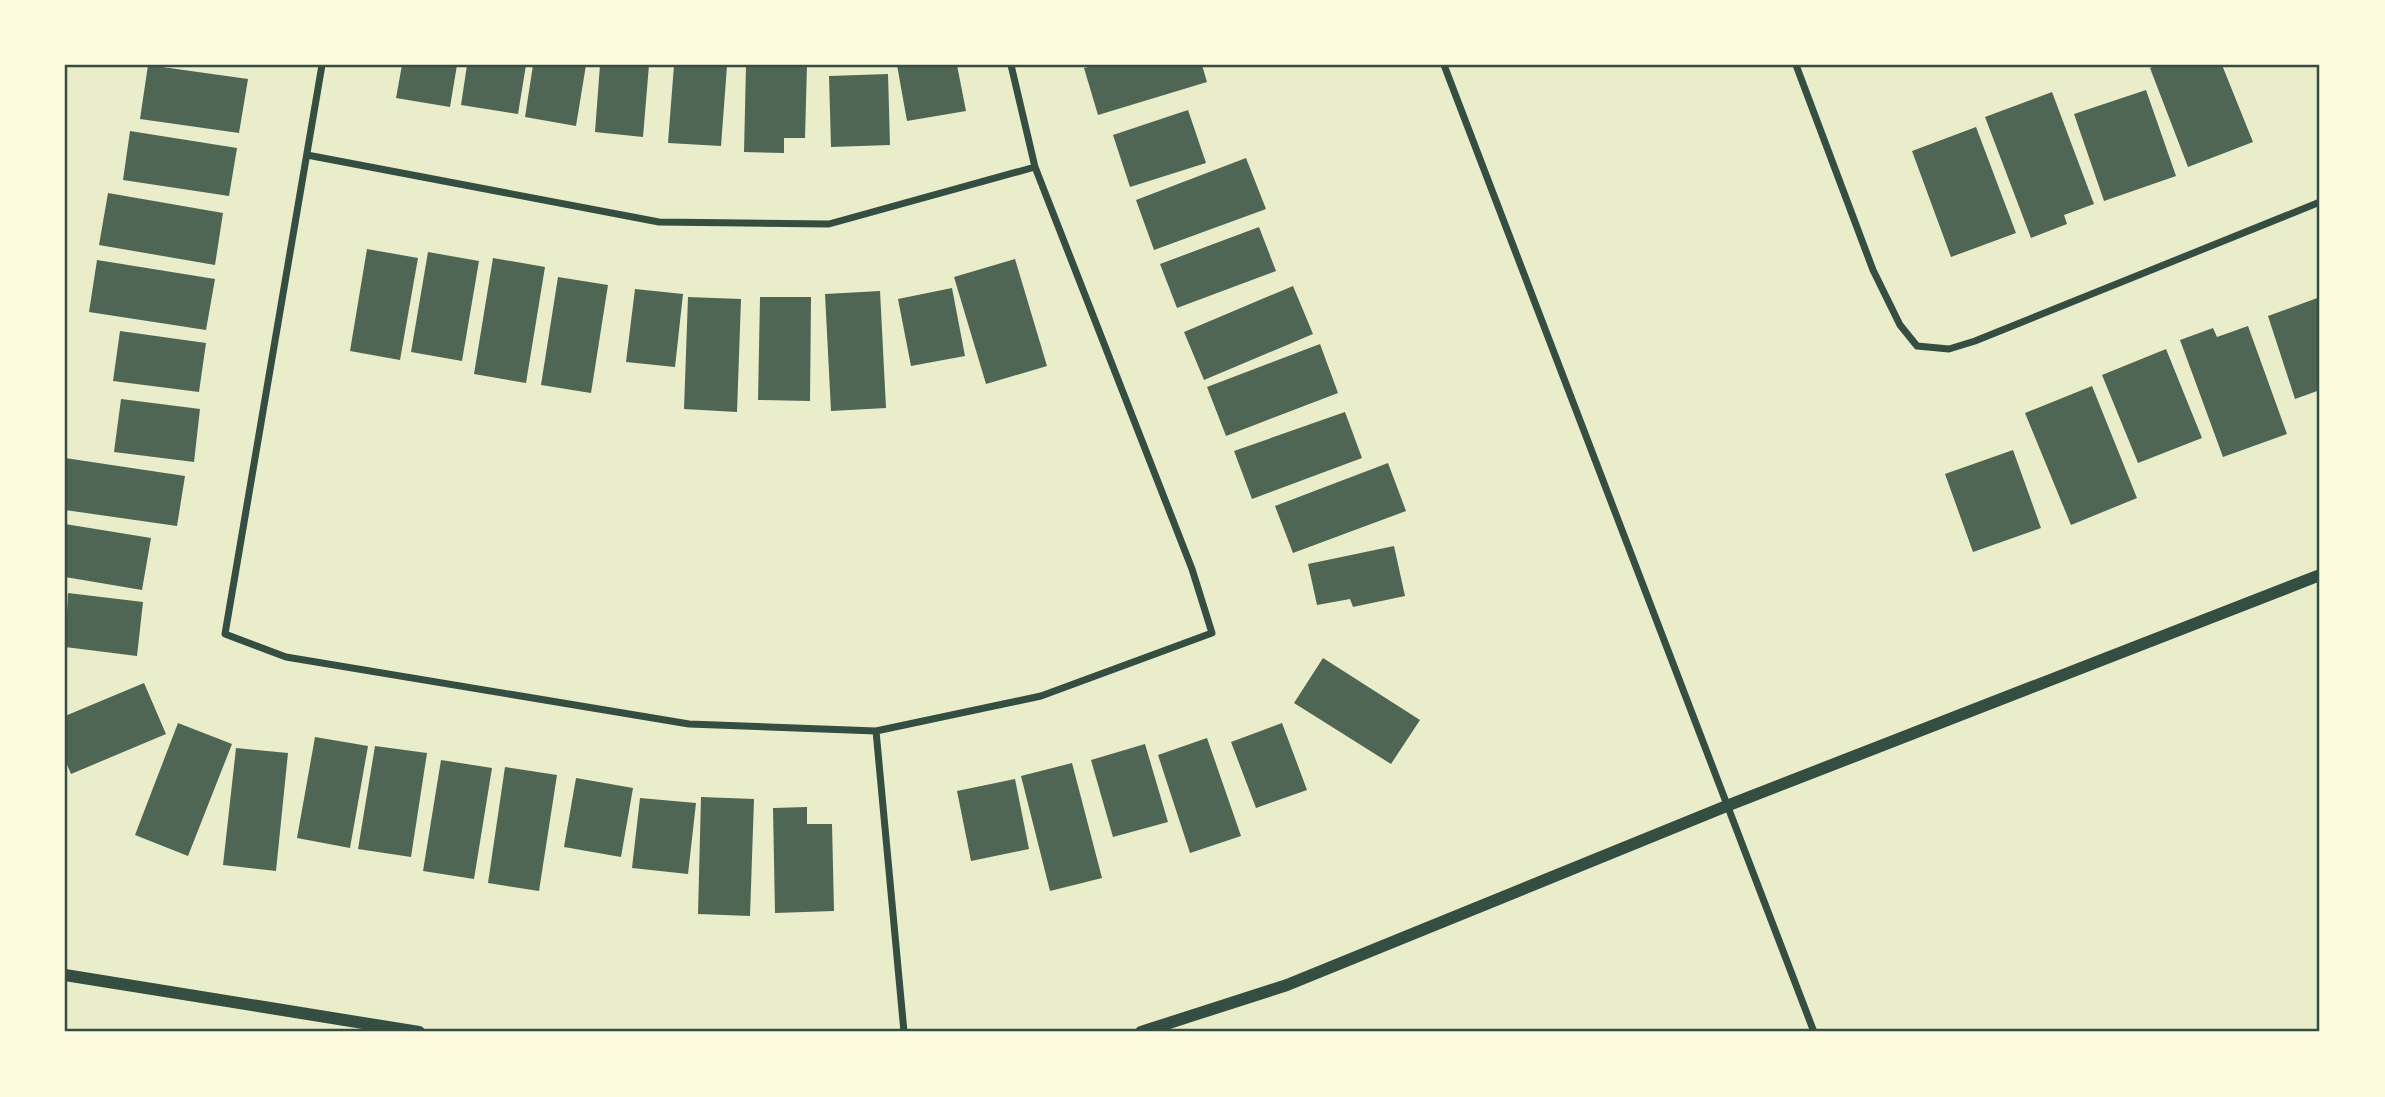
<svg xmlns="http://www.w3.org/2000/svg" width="2385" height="1097" viewBox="0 0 2385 1097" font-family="Roboto,sans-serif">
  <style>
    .building { fill: #4f6655 }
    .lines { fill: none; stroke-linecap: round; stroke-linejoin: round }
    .minor { stroke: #344e41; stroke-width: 7 }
    .tertiary { stroke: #344e41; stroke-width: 12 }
    .neatline { fill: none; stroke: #344e41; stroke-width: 2.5 }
  </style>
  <rect width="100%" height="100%" fill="#e9edc9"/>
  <path class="building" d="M148 65 248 79 239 133 140 119Z
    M402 65H457L450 107 396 98Z
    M467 65H526L518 114 461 105Z
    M533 65H586L576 126 525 117Z
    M600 65H649L643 137 595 132Z
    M674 65 727 66 721 146 668 143Z
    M746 65H807L805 138H784V153L744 152Z
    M897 65H957L966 111 907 121Z
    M1096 65H1202L1207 82 1098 115 1084 68Z
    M2157 65H2222L2253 142 2188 167 2150 68Z
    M888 74 890 145 831 147 829 76Z
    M2146 90 2176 176 2104 201 2074 114Z
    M2052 92 2094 204 2064 215 2067 224 2031 238 1985 117Z
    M1188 110 1206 163 1130 187 1113 135Z
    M1976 127 2016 233 1951 257 1912 151Z
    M130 131 237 148 229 196 123 180Z
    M1246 158 1266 209 1154 250 1136 200Z
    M108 193 223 213 215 265 99 245Z
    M1259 227 1276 271 1177 308 1160 264Z
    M367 249 418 258 400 360 350 351Z
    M428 252 479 261 462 361 411 352Z
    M493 258 545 267 526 383 474 374Z
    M1015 259 1047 366 986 384 954 277Z
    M97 260 215 279 206 330 89 312Z
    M558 277 608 285 591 393 541 385Z
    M1293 286 1313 334 1204 380 1184 332Z
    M952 288 965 356 911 366 898 299Z
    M635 289 683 294 675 367 626 362Z
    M880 291 886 408 831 411 825 294Z
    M688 297 741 299 737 412 684 409Z
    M760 297H811L810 401 758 400Z
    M2320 297V390L2295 399 2268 316Z
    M2248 326 2287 434 2223 457 2180 340 2213 328 2217 337Z
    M120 331 206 343 199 392 113 381Z
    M1320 344 1338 393 1226 436 1207 387Z
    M2166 349 2202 438 2138 463 2102 375Z
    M2092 386 2137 498 2071 525 2025 413Z
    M121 399 200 409 194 462 114 452Z
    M1345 412 1362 458 1252 499 1234 451Z
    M2013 450 2041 528 1973 552 1945 474Z
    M65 458 185 476 177 526 65 510Z
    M1388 463 1406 511 1293 553 1275 506Z
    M65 524 151 538 142 590 65 577Z
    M1394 546 1405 596 1353 607 1350 599 1317 605 1308 564Z
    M68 593 143 602 137 656 65 647Z
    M1323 658 1420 720 1391 764 1294 703Z
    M144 683 166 734 71 774 65 760V716Z
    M178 723 232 744 188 856 135 835Z
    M1282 723 1307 790 1256 808 1231 742Z
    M315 737 368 746 350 848 297 838Z
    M1207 738 1241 836 1190 853 1158 755Z
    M1145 744 1168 822 1113 837 1091 760Z
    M375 746 427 753 411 857 358 849Z
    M236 748 288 753 276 871 223 865Z
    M441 760 492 768 474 879 423 871Z
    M1072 763 1102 878 1050 891 1021 776Z
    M505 767 557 775 539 891 488 883Z
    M576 778 633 788 621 857 564 847Z
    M1015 779 1029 849 971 861 957 791Z
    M701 797 754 799 750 916 698 914Z
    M640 798 696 803 688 874 632 868Z
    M807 807V824H832L834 911 775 913 773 808Z"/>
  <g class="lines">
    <path class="minor" d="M322 65 225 634 286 657 689 724 876 731 1041 696 1212 633 1192 569 1035 167 1011 65
      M1444 65 1814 1032
      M1796 65 1873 270 1900 325 1917 346 1949 349 1975 341 2320 202
      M307 155 659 222 829 224 1035 167
      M876 731 904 1032"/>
    <path class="tertiary" d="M65 975 419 1032
      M1141 1032 1287 985 1729 805 2320 575"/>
  </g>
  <rect width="2385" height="1097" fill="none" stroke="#fefae0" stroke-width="133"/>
  <rect x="66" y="66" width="2252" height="964" class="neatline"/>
</svg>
